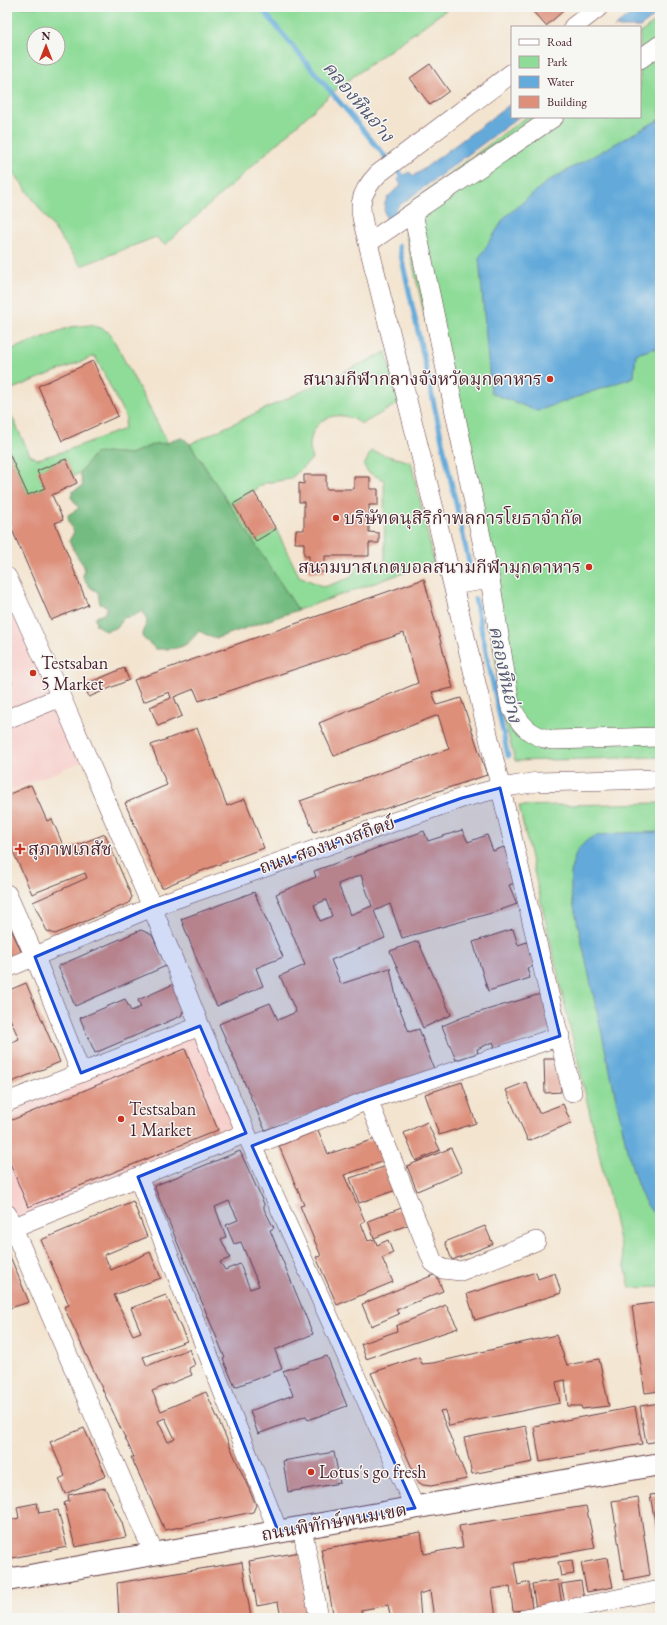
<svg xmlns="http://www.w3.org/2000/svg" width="667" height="1625" viewBox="0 0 667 1625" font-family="'EB Garamond','Noto Serif Thai',serif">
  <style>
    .built { fill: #f7d0cc }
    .green { fill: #8fdc99; stroke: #6c7e62; fill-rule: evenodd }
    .forest { fill: #73bc81; stroke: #5e6e56 }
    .water { fill: #64aada; stroke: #576482 }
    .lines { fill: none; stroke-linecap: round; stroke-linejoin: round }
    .stream { stroke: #64aada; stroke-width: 5 }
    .building { fill: #dd8f7a; fill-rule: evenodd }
    .minor-casing { stroke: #633d44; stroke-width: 20 }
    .major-casing { stroke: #633d44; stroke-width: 24 }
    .minor { stroke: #fff; stroke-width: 19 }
    .major { stroke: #fff; stroke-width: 22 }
    .marked { fill: #1d4ed8; fill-opacity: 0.2; stroke: #1d4ed8; stroke-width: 3; stroke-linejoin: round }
    .poi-dot { fill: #c8321e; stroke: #f6f6f2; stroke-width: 1.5 }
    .labels { text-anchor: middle; stroke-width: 3; stroke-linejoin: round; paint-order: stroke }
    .poi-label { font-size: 18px; fill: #4a1f2b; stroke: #f6f6f2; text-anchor: start }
    .street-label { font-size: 18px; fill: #4a1f2b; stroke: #f6f6f2 }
    .water-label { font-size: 19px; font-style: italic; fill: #545771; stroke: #f6f6f2 }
  </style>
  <rect width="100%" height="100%" fill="#f6f6f2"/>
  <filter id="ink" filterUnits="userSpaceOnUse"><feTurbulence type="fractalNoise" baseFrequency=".025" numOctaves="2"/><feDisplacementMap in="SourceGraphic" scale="8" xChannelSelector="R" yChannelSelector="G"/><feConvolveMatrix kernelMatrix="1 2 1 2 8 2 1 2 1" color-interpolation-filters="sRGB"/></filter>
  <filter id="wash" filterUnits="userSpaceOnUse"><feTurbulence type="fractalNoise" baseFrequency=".012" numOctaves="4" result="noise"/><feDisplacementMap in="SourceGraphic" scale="16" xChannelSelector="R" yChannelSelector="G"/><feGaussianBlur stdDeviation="0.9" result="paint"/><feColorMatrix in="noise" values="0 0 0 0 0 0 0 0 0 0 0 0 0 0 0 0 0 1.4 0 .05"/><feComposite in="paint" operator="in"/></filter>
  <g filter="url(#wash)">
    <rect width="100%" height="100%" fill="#f3e4cf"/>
    <path class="built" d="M7 590 96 756 7 792Z
      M197 1032 240 1131 15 1223 7 1204V1107Z"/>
    <path class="green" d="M7 7H450L340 86 165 245 156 237 81 266 7 163ZM34 34H58V58H34Z
      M660 18V757L515 761 503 714 479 547 400 210 526 117H640V33Z
      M90 325 101 328 110 333 168 443 155 444 130 454 119 453 94 454 80 473 73 476 65 459 38 471 45 488 28 495 7 449V406L30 455 37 459 65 451 124 429 126 418 95 356 7 391V351L70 327Z
      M386 352 399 403 362 424C333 403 302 425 312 459L290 479 265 483 233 504 256 540 276 529 299 576 324 587 350 578 360 563H385L384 480 368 472 364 466 371 451 399 459 411 462 434 562 298 610 190 444Z
      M660 803V1287L630 1288 519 806Z"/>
    <path class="forest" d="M183 438 190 444 298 610 217 638 207 635 199 631C185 649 179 649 156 649L142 637 147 621 143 611 133 616 123 618 118 627 106 631 96 625 95 617 104 614 108 607 100 604 98 592 91 588 83 578 84 566 77 556 69 541 74 532 69 522 68 515 79 508 71 497 73 491 83 486 80 473 94 454 106 452 130 454 155 444 168 443 174 439Z"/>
    <path class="water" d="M640 7H660V12L640 27H614Z
      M512 103V117H519L400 205 396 209 397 217 387 220C380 203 387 196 401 186L398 179 409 172 414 176Z
      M660 119V347L636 354 634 377 537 411 491 393 479 258 505 217 548 181Z
      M660 832V1219C639 1204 634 1172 627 1149L571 893C571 882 570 870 574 859 576 851 582 844 589 839 601 831 644 833 660 832Z"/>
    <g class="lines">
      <path class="stream" d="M260 7 389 161
        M395 167 402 176 404 182
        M399 246 470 567
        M475 599 508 756"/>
    </g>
    <g id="blocks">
      <path class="building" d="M529 7H560L563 11 546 26Z
        M430 64 449 91 430 105 410 78Z
        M93 361 118 416 62 441 38 386Z
        M7 449 28 495 45 488 37 471 66 459 77 483 52 495 63 520 55 523 88 605 51 620 7 518Z
        M304 475H326V489H354V477H370V489H378V505H369V532L379 533V543H369V556H325V572H309V556H304V543H295L296 530H304V502H299V483L304 484Z
        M254 492 276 529 256 541 233 504Z
        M424 579 453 688 432 692 437 705 461 698 487 775 314 832 300 801 449 749 438 715 334 756 319 723 418 683 404 633 199 701 194 689 174 697 182 716 158 726 150 707 171 698 169 692 143 702 134 680Z
        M124 668 129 680 89 697 84 685Z
        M7 672 12 684 7 686Z
        M197 728 227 806 245 799 264 848 204 870 162 888 125 803 167 785 151 745Z
        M31 785 47 821 52 819 65 850 105 834 132 897 129 903 55 934 47 931 33 902 87 878 85 873 32 894 7 838V795Z
        M462 830 468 842 487 835 493 851 504 847 518 882 509 885 517 904 495 912 402 938 390 904 374 911 385 938 331 960 341 984 390 968 397 1002 409 1032 419 1029 434 1069 265 1130 219 1024 270 1003 278 1020 296 1012 280 976 305 965 276 894 316 877 314 871 424 831 428 841ZM361 875 372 906 350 915 338 884ZM326 900 332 916 320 921 314 905Z
        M254 892 283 957 256 968 263 986 217 1006 208 988 181 919Z
        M7 920 22 953 7 960Z
        M513 929 518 945 527 942 535 966 527 968 530 978 488 991 473 942Z
        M141 930 152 935 166 966 75 1006 58 966Z
        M418 941 451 1015 423 1028 390 951Z
        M26 983 60 1062 7 1084V1044L19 1039 7 1012V991Z
        M174 984 184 1009 181 1016 95 1053 80 1018 125 999 131 1011 141 1007 138 1000Z
        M544 993 552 1029 496 1050 493 1042 477 1049 478 1053 456 1060 442 1026 463 1017Z
        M185 1049 218 1130 28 1207 7 1156V1122Z
        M544 1059H560L561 1092 545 1093Z
        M462 1082 476 1123 439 1135 425 1094Z
        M526 1082 539 1113 563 1104 571 1123 528 1141 506 1090Z
        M427 1122 440 1150 416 1161 404 1133Z
        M318 1130 328 1154 379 1138 387 1160 344 1175 365 1221 361 1223 368 1241 375 1239 377 1245 388 1240 393 1253 382 1258 393 1282 337 1305 316 1257 321 1256 300 1206 304 1205 279 1146Z
        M451 1148 462 1172 417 1191 407 1166Z
        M240 1151 264 1204V1209L274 1228 270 1230 313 1334 275 1350 282 1369 235 1387 223 1359 225 1358 154 1186ZM229 1201 238 1220 226 1225 234 1244 241 1242 259 1286 250 1289 240 1264 225 1270 220 1262 230 1258 221 1239 226 1237 215 1207Z
        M390 1165 399 1189 359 1203 350 1178Z
        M133 1201 147 1237 104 1255 111 1270 150 1252 161 1278 114 1295 133 1335 141 1332 131 1308 166 1295 187 1341 143 1357 147 1366 189 1349 195 1365 189 1368 192 1375 152 1391 161 1411 206 1392 256 1505 253 1512 165 1530 131 1457H134L64 1307 69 1305 41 1240ZM165 1418 175 1439 168 1442 158 1421Z
        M404 1207 410 1224 374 1238 368 1221Z
        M485 1226 493 1244 452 1260 445 1242Z
        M7 1249 29 1302 7 1309Z
        M536 1272 538 1279 555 1273 561 1293 475 1320 467 1294Z
        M436 1274 443 1291 396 1310 399 1314 371 1326 362 1304Z
        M660 1302V1391L645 1393 632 1306Z
        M446 1305 458 1328 366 1359 361 1344 397 1331 396 1326Z
        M556 1335 567 1365 599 1359 609 1406 582 1409 581 1406H568L565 1380 556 1382 560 1403 449 1426 445 1410 440 1411 467 1479 431 1486 423 1485 418 1482 371 1373 419 1357 422 1364 433 1363Z
        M327 1356 347 1406 308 1420 306 1416 258 1434 250 1411 293 1395 283 1371Z
        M660 1403V1441L646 1443 640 1406Z
        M635 1407 642 1444 540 1462 534 1426Z
        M526 1426 533 1462 472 1474 464 1438Z
        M84 1428 106 1476 65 1494 59 1479 65 1476 50 1442Z
        M334 1452 340 1483 288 1492 283 1461Z
        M105 1488 122 1523 126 1537 75 1547 64 1503 69 1501 68 1495Z
        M660 1494V1544H659L650 1495Z
        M638 1497 650 1575 624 1580 612 1501Z
        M37 1503 39 1513 58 1510 67 1547 7 1559V1521L19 1518 17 1507Z
        M586 1506 595 1548 514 1563 518 1585 529 1582 532 1609 513 1611 510 1586 492 1589 496 1618H434L430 1591 419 1594 421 1618H378L390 1615 388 1605 361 1610 363 1618H334L321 1549 421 1532 424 1554 463 1547 459 1526Z
        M300 1552 311 1618H281L278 1602 257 1606 249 1561Z
        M607 1558 613 1587 587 1592 581 1563Z
        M572 1560 574 1574 561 1576 558 1562Z
        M242 1562 251 1618H119L117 1583Z
        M558 1580 562 1605 536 1609 532 1584Z
        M581 1581 584 1598 565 1602 561 1584Z"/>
    </g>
  </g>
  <g filter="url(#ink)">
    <use href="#blocks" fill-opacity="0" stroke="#633d44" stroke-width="1"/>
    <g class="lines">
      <defs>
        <path id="minor" d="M573 27 599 7
          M640 59 660 45
          M512 73 378 174C353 200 361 212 368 243L453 585 572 1092
          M413 213 490 579 510 704C519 724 529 736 552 740L660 737
          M368 243 554 117
          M7 577 61 697 152 907 200 1026 246 1133 415 1508
          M453 585 490 579
          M7 719 61 697
          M7 894 35 957 81 1073
          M7 968 152 907 462 798 500 788 537 782 660 779
          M368 1100 433 1262 442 1269 461 1271 536 1241
          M7 1102 200 1026
          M252 1146 368 1100 560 1036
          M138 1177 278 1531
          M7 1214 154 1554
          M7 1230 246 1133
          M302 1527 319 1618
          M526 1618 660 1590"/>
        <path id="major" d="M7 1580 660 1464"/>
      </defs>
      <use href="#minor" class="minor-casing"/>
      <use href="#major" class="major-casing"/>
      <use href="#minor" class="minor"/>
      <use href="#major" class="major"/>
    </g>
  </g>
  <path class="marked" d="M500 788 560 1036 368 1100 252 1146 415 1508 278 1531 138 1177 246 1133 200 1026 81 1073 35 957 152 907 462 798Z"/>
  <g class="poi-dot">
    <circle cx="550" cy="379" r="4"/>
    <circle cx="336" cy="518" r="4"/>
    <circle cx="589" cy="567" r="4"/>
    <circle cx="33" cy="673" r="4"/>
    <path d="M18 843h4v4h4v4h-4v4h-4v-4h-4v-4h4z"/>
    <circle cx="121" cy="1119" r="4"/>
    <circle cx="311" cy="1472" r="4"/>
  </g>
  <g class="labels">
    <g class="poi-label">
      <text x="542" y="385" text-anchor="end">สนามกีฬากลางจังหวัดมุกดาหาร</text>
      <text x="344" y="524">บริษัทดนุสิริกำพลการโยธาจำกัด</text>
      <text x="581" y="573" text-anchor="end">สนามบาสเกตบอลสนามกีฬามุกดาหาร</text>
      <text x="41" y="669">Testsaban<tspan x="41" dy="21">5 Market</tspan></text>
      <text x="28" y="855">สุภาพเภสัช</text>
      <text x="129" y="1115">Testsaban<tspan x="129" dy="21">1 Market</tspan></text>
      <text x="319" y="1478">Lotus's go fresh</text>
    </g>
    <g class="street-label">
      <text transform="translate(327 845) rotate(-19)" y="6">ถนน สองนางสถิตย์</text>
      <text transform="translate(334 1522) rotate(-10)" y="6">ถนนพิทักษ์พนมเขต</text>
    </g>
    <g class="water-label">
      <text transform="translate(359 101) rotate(50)" y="7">คลองหินอ่าง</text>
      <text transform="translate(506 674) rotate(78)" y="7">คลองหินอ่าง</text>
    </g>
  </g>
  <rect width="667" height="1625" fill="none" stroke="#f6f6f2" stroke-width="24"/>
  <rect x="511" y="26" width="130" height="92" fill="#f6f6f2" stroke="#b1a0a2"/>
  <rect x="519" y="39" width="20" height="6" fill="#ffffff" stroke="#b1a0a2"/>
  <text x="547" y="46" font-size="12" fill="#4a1f2b">Road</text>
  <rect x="519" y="56" width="20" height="12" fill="#8fdc99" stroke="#b1a0a2"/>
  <text x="547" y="66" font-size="12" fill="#4a1f2b">Park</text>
  <rect x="519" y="76" width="20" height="12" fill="#64aada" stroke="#b1a0a2"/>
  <text x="547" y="86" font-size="12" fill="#4a1f2b">Water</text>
  <rect x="519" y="96" width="20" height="12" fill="#dd8f7a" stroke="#b1a0a2"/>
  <text x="547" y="106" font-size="12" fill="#4a1f2b">Building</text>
  <g transform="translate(46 46)"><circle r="19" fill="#f6f6f2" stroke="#b1a0a2"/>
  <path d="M0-3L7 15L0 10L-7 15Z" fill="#c8321e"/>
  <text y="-6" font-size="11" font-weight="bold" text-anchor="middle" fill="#4a1f2b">N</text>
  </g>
</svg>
